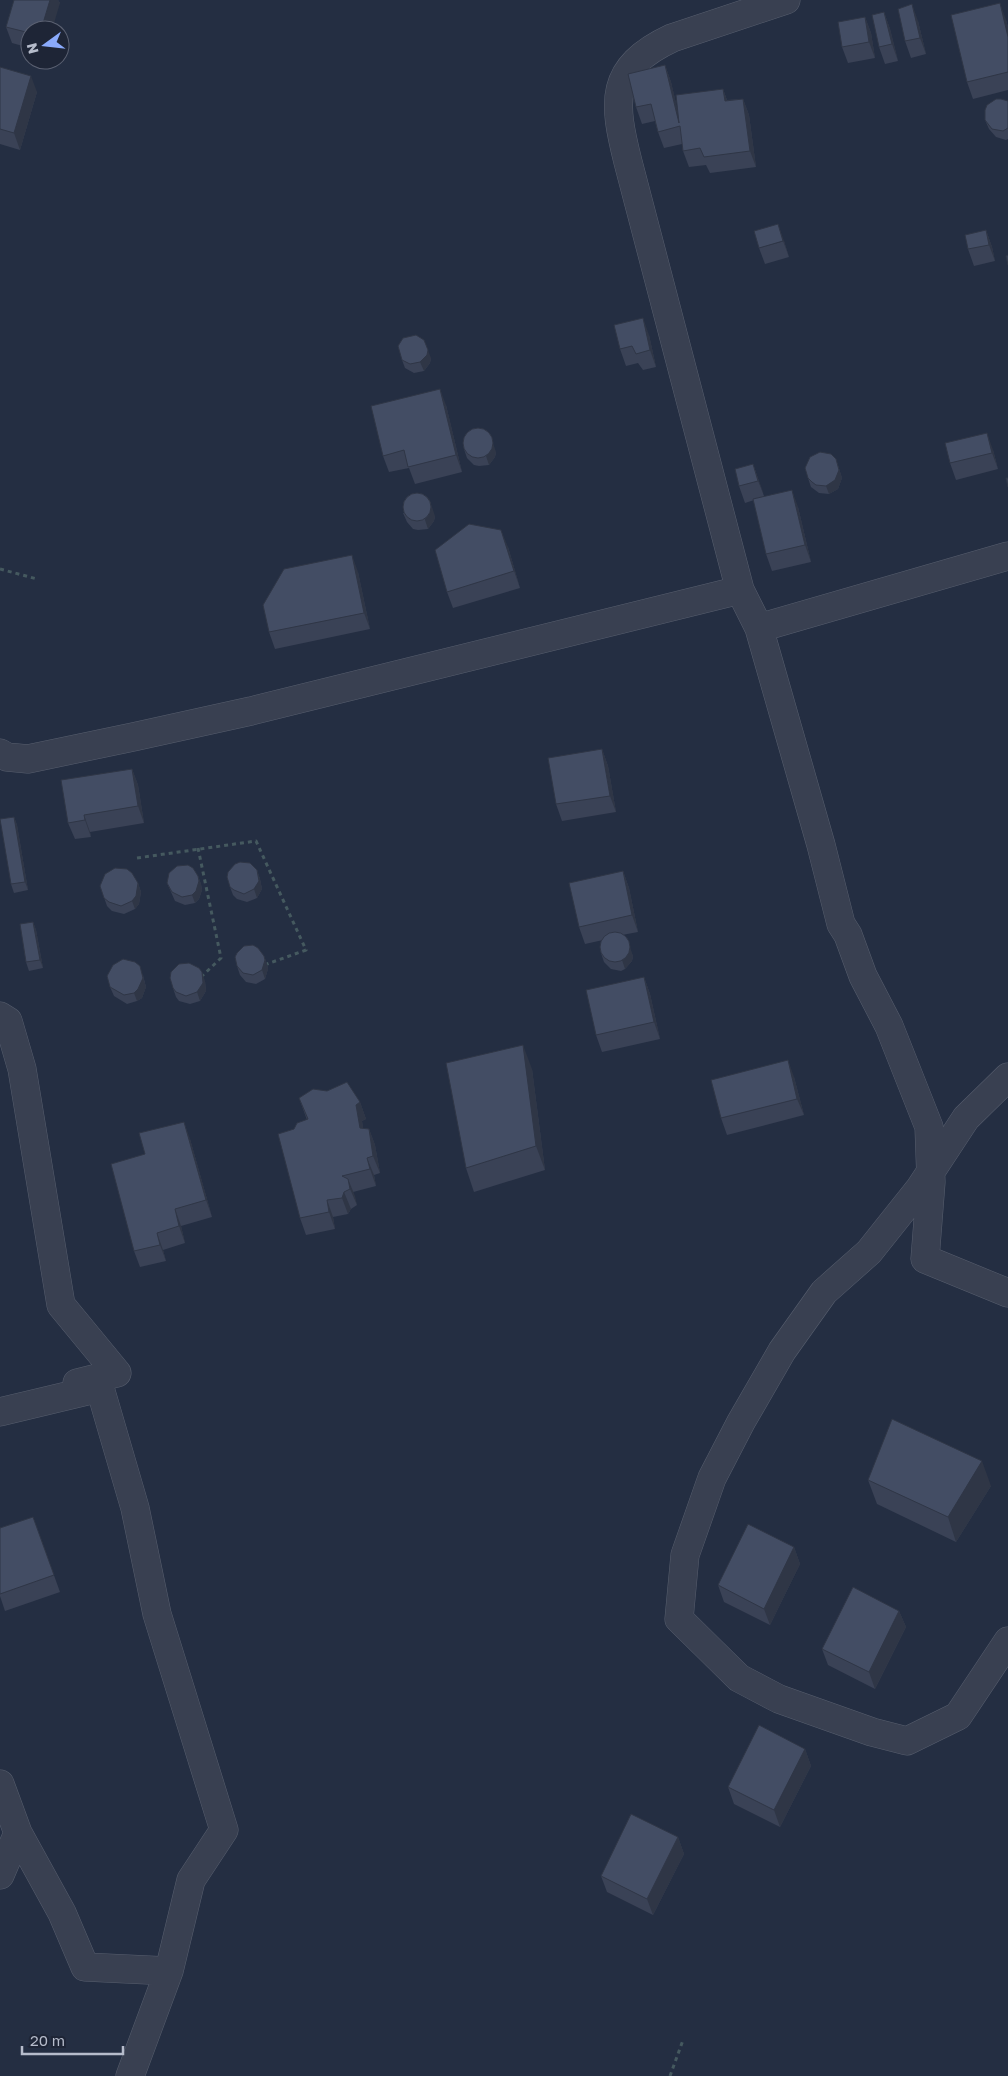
<svg xmlns="http://www.w3.org/2000/svg" width="1008" height="2076" viewBox="0 0 1008 2076" font-family="'Golos Text',sans-serif">
  <style>
    .lines { fill: none; stroke-linecap: round; stroke-linejoin: round }
    .minor-casing { stroke: #575e6e; stroke-width: 29 }
    .path { stroke: #45595f; stroke-width: 3; stroke-dasharray: 4 4; stroke-linecap: butt }
    .minor { stroke: #394051; stroke-width: 28 }
    .wall { fill: #3a4256 }
    .shaded-wall { fill: #2f3646 }
    .building { fill: #434d64; stroke: #2f3646 }
  </style>
  <rect width="100%" height="100%" fill="#242e42"/>
  <g class="lines">
    <defs>
      <path id="minor" d="M786 0 672 38C608 68 613 102 628 162L740 590 759 628 821 845 841 924 848 935 863 976 889 1026 929 1127 931 1182 925 1259 1008 1293
        M759 628 1008 556
        M0 753 7 757 28 759 133 737 251 711 740 590
        M0 1016 8 1021 22 1069 61 1305 117 1373 77 1383
        M1008 1077 966 1118 920 1188 869 1252 824 1292 782 1351 741 1422 712 1478 685 1555 679 1619 739 1678 779 1699 872 1732 907 1741 958 1716 1008 1641
        M0 1412 100 1388 135 1508 157 1614 224 1830 191 1880 169 1971
        M0 1784 18 1833 62 1913 85 1967 169 1971 130 2076
        M0 1875 18 1833"/>
    </defs>
    <use href="#minor" class="minor-casing"/>
    <path class="path" d="M0 569 37 579
      M198 848 221 958 202 976
      M137 858 256 841 306 950 267 964
      M670 2076 683 2040"/>
    <use href="#minor" class="minor"/>
  </g>
  <path class="wall" d="M14 0H58L60 3 30 30V48L12 43 6 27Z
    M884 12 890 29 898 61 885 64 879 47Z
    M865 17 871 33 875 58 848 63 842 47Z
    M1006 20 1008 27V90L973 99 967 82Z
    M918 21 926 54 911 58 905 41Z
    M665 65 671 82 677 108 723 89 727 100 743 99 749 115 756 167 710 173 706 165 689 167 683 151 682 144 664 148 658 132 655 121 642 124 636 107Z
    M0 67 37 92 20 150 0 144Z
    M1008 101V139L1006 140 996 137 989 129 985 120Z
    M986 230 992 247 995 261 974 266 968 249Z
    M784 241 789 257 765 264 759 248Z
    M649 335 656 367 643 370 638 363 626 366 620 349Z
    M431 358 430 363 424 371 414 373 405 368 402 360Z
    M446 405 462 472 415 484 409 468 389 472 383 456Z
    M464 449 496 452 495 457 489 465 479 466 474 465 467 458Z
    M993 450 998 469 956 480 950 463Z
    M836 459 842 478 838 489 829 494 819 493 811 487 808 478Z
    M753 464 764 496 798 507 811 562 772 571 766 554 754 500 745 503 739 486Z
    M403 513 435 516 434 521 428 529 418 530 413 529 407 522Z
    M508 547 520 588 453 608 447 592Z
    M358 572 370 629 275 649 269 632Z
    M602 749 608 766 616 812 562 821 556 804Z
    M132 769 138 785 144 823 90 832 91 837 75 839 68 823Z
    M14 817 17 825 28 890 14 893 11 884Z
    M257 870 260 879 262 889 257 898 247 902 237 899 233 895 230 887Z
    M623 871 629 888 638 932 622 935 633 956 632 961 625 969 621 971 611 969 604 962 601 953 603 940 585 944 579 927Z
    M198 876 201 884 202 890 199 899 195 903 185 905 175 901 167 883Z
    M138 883 141 892 139 904 135 909 124 914 112 911 107 906 100 886Z
    M33 922 36 930 43 968 29 971 26 962Z
    M264 956 267 964 268 969 265 979 256 984 246 982 240 975 237 966Z
    M143 975 146 987 142 998 137 1001 127 1004 114 996 110 987Z
    M644 977 650 994 660 1039 602 1052 596 1035Z
    M205 981 206 991 200 1001 190 1004 179 1001 176 997 173 988Z
    M532 1069 545 1170 474 1192 466 1168Z
    M794 1077 804 1115 727 1135 721 1118Z
    M299 1098 360 1102 366 1119 362 1121 363 1128 369 1129 375 1145 380 1173 374 1175 376 1186 353 1192 357 1205 351 1209 348 1214 333 1217 335 1229 306 1235 300 1218 294 1129 307 1120Z
    M190 1139 212 1217 181 1226 185 1243 163 1250 166 1261 140 1267 134 1251 145 1154Z
    M868 1480 991 1486 956 1542 877 1504Z
    M33 1517 60 1592 5 1611 0 1596V1528Z
    M794 1547 800 1564 770 1625 724 1602 718 1585Z
    M899 1611 906 1627 875 1689 828 1665 822 1649Z
    M805 1749 811 1766 780 1827 734 1804 728 1787Z
    M678 1837 684 1854 653 1915 607 1892 601 1876Z"/>
  <path class="shaded-wall" d="M50 0H58L60 3 52 30H41Z
    M1000 3 1006 20 1008 27V37Z
    M912 4 918 21 926 54 920 38Z
    M884 12 890 29 898 61 892 44Z
    M865 17 871 33 875 58 869 42Z
    M665 65 671 82 685 140 679 123Z
    M31 76 37 92 20 150 14 133Z
    M723 89 729 106 725 101Z
    M743 99 749 115 756 167 750 151Z
    M778 224 784 241 789 257 783 241Z
    M986 230 992 247 995 261 989 245Z
    M643 318 649 335 656 367 650 350Z
    M424 340 431 358 430 363 424 371 420 362Z
    M440 389 446 405 462 472 456 455Z
    M987 433 993 450 998 469 992 453Z
    M490 434 496 452 495 457 489 465 486 456Z
    M836 459 842 478 838 489 829 494 826 486Z
    M753 464 759 481 765 497 758 481Z
    M792 490 798 507 811 562 805 545Z
    M429 498 435 516 434 521 428 529 425 520Z
    M501 530 508 547 520 588 514 571Z
    M352 555 358 572 370 629 364 613Z
    M602 749 608 766 616 812 610 796Z
    M132 769 138 785 144 823 138 806Z
    M84 815 90 832 91 837 85 820Z
    M14 817 17 825 28 890 25 882Z
    M257 870 260 879 262 889 257 898 254 889Z
    M623 871 629 888 638 932 632 915Z
    M198 876 201 884 202 890 199 899 195 903 192 895Z
    M138 883 141 892 139 904 135 909 132 901Z
    M33 922 36 930 43 968 40 960Z
    M627 938 633 956 632 961 625 969 622 960Z
    M264 956 267 964 268 969 265 979 262 970Z
    M140 966 146 987 142 998 137 1001 134 993Z
    M202 972 205 981 206 991 200 1001 197 992Z
    M644 977 650 994 660 1039 654 1022Z
    M523 1045 532 1069 545 1170 536 1146Z
    M788 1060 794 1077 804 1115 797 1099Z
    M360 1102 366 1119 362 1121 366 1145 360 1128 356 1105Z
    M184 1122 190 1139 212 1217 206 1200Z
    M369 1129 375 1145 380 1173 373 1156Z
    M367 1158 374 1175 376 1186 370 1169Z
    M348 1179 355 1196 357 1205 350 1189Z
    M344 1192 351 1209 348 1214 342 1198Z
    M327 1200 333 1217 335 1229 329 1212Z
    M175 1209 181 1226 185 1243 179 1226Z
    M157 1233 163 1250 166 1261 160 1245Z
    M982 1461 991 1486 956 1542 948 1517Z
    M794 1547 800 1564 770 1625 764 1609Z
    M899 1611 906 1627 875 1689 869 1672Z
    M805 1749 811 1766 780 1827 774 1810Z
    M678 1837 684 1854 653 1915 647 1899Z"/>
  <path class="building" d="M14 0H50L41 30H30V33L6 27Z
    M1000 3 1008 37V72L967 82 951 15Z
    M912 4 920 38 905 41 898 9Z
    M884 12 892 44 879 47 872 15Z
    M865 17 869 42 842 47 838 22Z
    M665 65 679 123 676 95 723 89 725 101 743 99 750 151 704 157 700 148 683 151 680 126 658 132 651 104 636 107 628 74Z
    M0 67 31 76 14 133 0 129Z
    M996 99H1001L1008 101V128L1003 131 992 129 985 120V110L987 105Z
    M778 224 783 241 759 248 754 231Z
    M986 230 989 245 968 249 965 235Z
    M1008 255V265L1006 256Z
    M643 318 650 350 636 354 632 346 620 349 614 325Z
    M416 335 424 340 428 350 427 355 420 362 410 364 402 360 398 346 403 338Z
    M440 389 456 455 408 467 404 450 383 456 371 406Z
    M463 443a15 15 0 1 1 30 0a15 15 0 1 1-30 0Z
    M987 433 992 453 950 463 945 443Z
    M820 452 831 454 836 459 839 470 835 480 826 486 816 485 812 482 808 478 805 468 810 457Z
    M753 464 758 481 739 486 735 469Z
    M1006 478H1008V487Z
    M792 490 805 545 766 554 753 499Z
    M403 507a14 14 0 1 1 28 0a14 14 0 1 1-28 0Z
    M469 524 501 530 514 571 447 592 435 550Z
    M352 555 364 613 269 632 263 605 284 569Z
    M602 749 610 796 556 804 548 758Z
    M132 769 138 806 84 815 85 820 68 823 61 780Z
    M14 817 25 882 11 884 0 819Z
    M240 862 250 863 257 870 259 881 254 889 244 894 234 890 230 887 227 877 228 872 235 864Z
    M188 865 193 868 198 876 199 881 196 891 192 895 182 897 172 892 167 883 169 873 177 866Z
    M115 868 127 869 132 873 138 883 136 896 132 901 121 906 109 902 104 898 100 886 105 874Z
    M623 871 632 915 579 927 569 883Z
    M33 922 40 960 26 962 20 924Z
    M600 947a15 15 0 1 1 30 0a15 15 0 1 1-30 0Z
    M253 945 258 948 264 956 265 960 262 970 253 975 243 973 237 966 235 957 237 953 244 946Z
    M123 959 135 962 140 966 143 978 138 989 134 993 124 995 110 987 107 976 113 965Z
    M189 963 199 968 202 972 203 983 197 992 186 996 176 992 173 988 170 978 171 972 179 964Z
    M644 977 654 1022 596 1035 586 990Z
    M523 1045 536 1146 466 1168 446 1063Z
    M788 1060 797 1099 721 1118 711 1080Z
    M347 1082 360 1102 356 1105 360 1128 369 1129 373 1156 367 1158 370 1169 342 1176 348 1179 350 1189 344 1192 342 1198 327 1200 329 1212 300 1218 278 1134 294 1129 297 1123 308 1119 299 1098 313 1089 327 1091Z
    M184 1122 206 1200 175 1209 179 1226 157 1233 160 1245 134 1251 111 1164 145 1154 139 1133Z
    M892 1419 982 1461 948 1517 868 1480Z
    M33 1517 54 1575 0 1594V1528Z
    M748 1524 794 1547 764 1609 718 1585Z
    M853 1587 899 1611 869 1672 822 1649Z
    M759 1725 805 1749 774 1810 728 1787Z
    M631 1814 678 1837 647 1899 601 1876Z"/>
  <g transform="translate(45 45) rotate(255)"><circle r="24" fill="#1e2536" stroke="#5b6172"/>
  <path d="M0-4L9 19L0 12L-9 19Z" fill="#8aaafc"/>
  <text y="-8" font-size="14" font-weight="bold" text-anchor="middle" fill="#b6bccb">N</text>
  </g>
  <path d="M22 2046v8h101v-8" fill="none" stroke="#b6bccb" stroke-width="2.5"/>
  <text x="30" y="2046" font-size="15" fill="#b6bccb" stroke="#1e2536" stroke-width="4" paint-order="stroke">20 m</text>
</svg>
